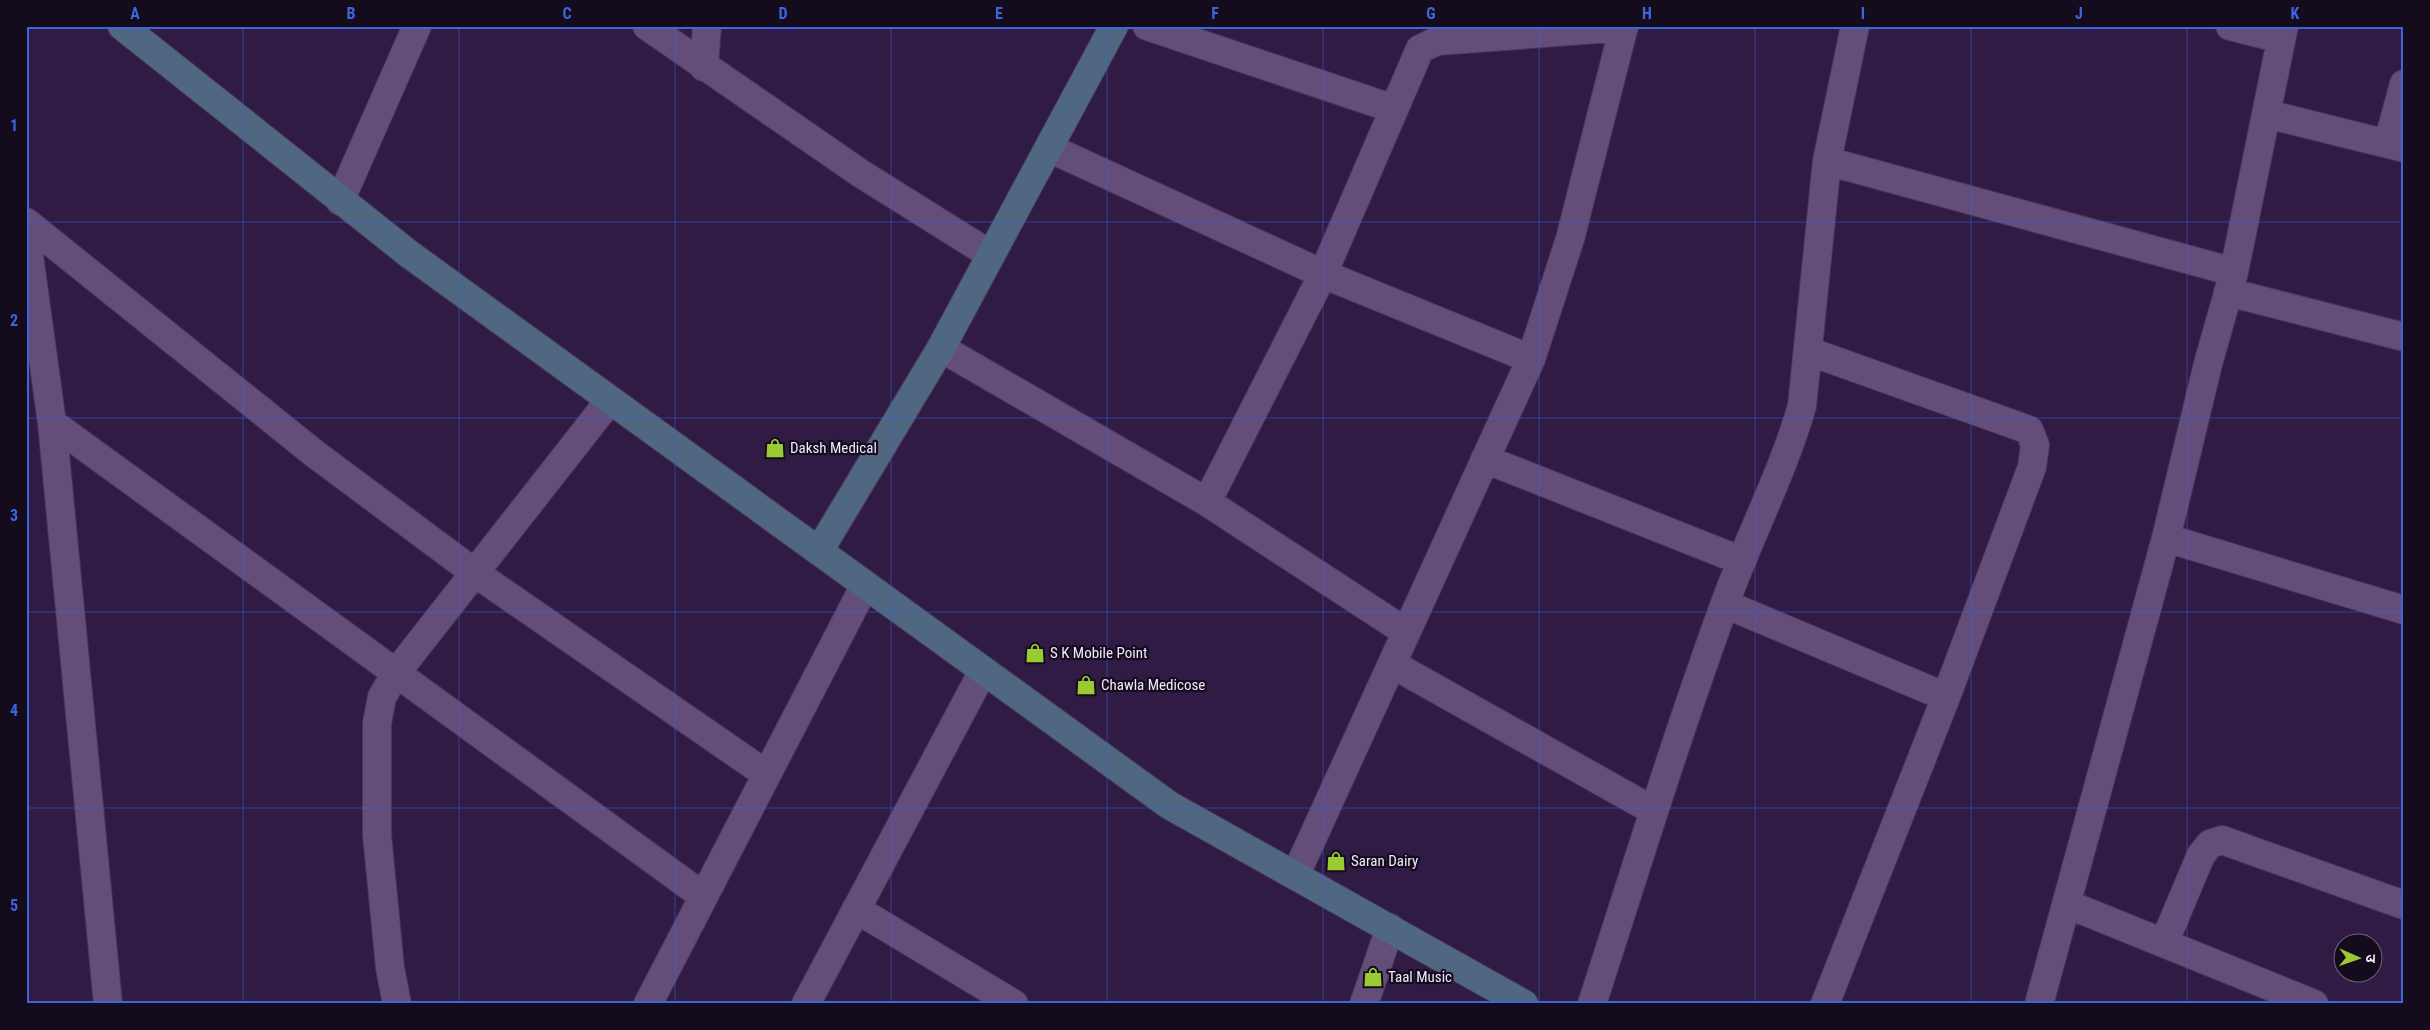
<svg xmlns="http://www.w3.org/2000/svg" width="2430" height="1030" viewBox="0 0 2430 1030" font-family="'Roboto Condensed','Noto Sans Devanagari',sans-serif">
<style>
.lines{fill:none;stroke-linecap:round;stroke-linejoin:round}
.street-casing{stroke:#483658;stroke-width:30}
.secondary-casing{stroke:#483658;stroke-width:30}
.street{stroke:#634e7a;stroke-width:28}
.secondary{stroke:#506782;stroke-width:28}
.grid{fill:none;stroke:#3d65de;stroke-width:1;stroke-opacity:0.55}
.labels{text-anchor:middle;stroke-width:4.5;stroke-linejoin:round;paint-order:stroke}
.poi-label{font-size:15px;fill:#f2e9fe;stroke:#140b1d;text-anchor:start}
.neatline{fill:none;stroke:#3d65de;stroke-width:2}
.grid-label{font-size:16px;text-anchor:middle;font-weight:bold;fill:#3d65de}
</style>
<rect width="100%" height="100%" fill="#301b44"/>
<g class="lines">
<defs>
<path id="street" d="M647 26 860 173 991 255
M1147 26 1394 109
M2230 26 2281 39
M704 67 707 26
M2267 114 2404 148
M2388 143 2404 84
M1049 148 1323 274 1531 359
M1827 161 2234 272
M340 201 417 26
M26 222 315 454 475 573 766 774
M26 234 52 423 108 1004
M2228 292 2404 337
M941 348 1207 502 1323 274 1420 49 1437 41 1624 27
M1808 351 2029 430 2035 445 2032 467 1946 697 1825 1004
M52 423 703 896
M1485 459 1742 561
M1207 502 1406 632
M2166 538 2404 610
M1725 604 1946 697
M1392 664 1654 811
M1296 874 1531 359 1570 239 1624 26
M2067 904 2314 1004
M856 909 1014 1004
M2164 943 2201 855 2210 844 2222 840 2404 905
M397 1004 390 968 377 835V723L382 697 396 673 610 400
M648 1004 865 585
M806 1004 983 671
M1364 1004 1390 928
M1592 1004C1635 871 1676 738 1724 606 1748 539 1782 475 1802 406L1827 161 1855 26
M2039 1004 2166 538 2208 364 2234 272 2284 26"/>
<path id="secondary" d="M122 26 409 254 1169 805 1524 1004
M819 551 941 348 1114 26"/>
</defs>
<!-- street casing -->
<use href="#street" class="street-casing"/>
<!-- secondary casing -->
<use href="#secondary" class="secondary-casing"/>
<!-- street -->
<use href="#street" class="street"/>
<!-- secondary -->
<use href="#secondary" class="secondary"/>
</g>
<!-- grid -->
<path class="grid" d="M243 26V1004M459 26V1004M675 26V1004M891 26V1004M1107 26V1004M1323 26V1004M1539 26V1004M1755 26V1004M1971 26V1004M2187 26V1004M26 222H2404M26 418H2404M26 612H2404M26 808H2404"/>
<!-- icons -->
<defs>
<symbol id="shop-bare" viewBox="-9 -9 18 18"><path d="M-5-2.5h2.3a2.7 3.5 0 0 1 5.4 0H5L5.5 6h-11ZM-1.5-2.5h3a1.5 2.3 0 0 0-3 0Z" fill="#9bcb32" stroke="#140b1d" stroke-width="2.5" paint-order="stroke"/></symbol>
</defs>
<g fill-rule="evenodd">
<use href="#shop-bare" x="761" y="434" width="28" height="28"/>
<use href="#shop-bare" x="1021" y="639" width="28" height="28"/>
<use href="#shop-bare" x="1072" y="671" width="28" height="28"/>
<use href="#shop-bare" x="1322" y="847" width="28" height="28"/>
<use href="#shop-bare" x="1359" y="963" width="28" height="28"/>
</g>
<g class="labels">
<!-- poi labels -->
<g class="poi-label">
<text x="790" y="453">Daksh Medical</text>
<text x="1050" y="658">S K Mobile Point</text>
<text x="1101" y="690">Chawla Medicose</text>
<text x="1351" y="866">Saran Dairy</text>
<text x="1388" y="982">Taal Music</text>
</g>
</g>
<!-- border -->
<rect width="2430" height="1030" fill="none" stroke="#140b1d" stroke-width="55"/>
<!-- north arrow -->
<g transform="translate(2358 958) rotate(92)"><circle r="24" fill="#140b1d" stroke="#6d6477"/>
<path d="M0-4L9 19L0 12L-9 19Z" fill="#9bcb32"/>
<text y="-8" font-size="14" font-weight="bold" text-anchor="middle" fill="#f2e9fe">उ</text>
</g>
<rect x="28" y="28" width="2374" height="974" class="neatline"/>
<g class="grid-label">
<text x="135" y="19">A</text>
<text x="351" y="19">B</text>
<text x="567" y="19">C</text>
<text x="783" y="19">D</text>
<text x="999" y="19">E</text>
<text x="1215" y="19">F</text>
<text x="1431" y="19">G</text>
<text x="1647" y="19">H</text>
<text x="1863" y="19">I</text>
<text x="2079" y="19">J</text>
<text x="2295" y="19">K</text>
<text x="14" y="131">1</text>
<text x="14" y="326">2</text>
<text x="14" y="521">3</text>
<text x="14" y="716">4</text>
<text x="14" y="911">5</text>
</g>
</svg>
